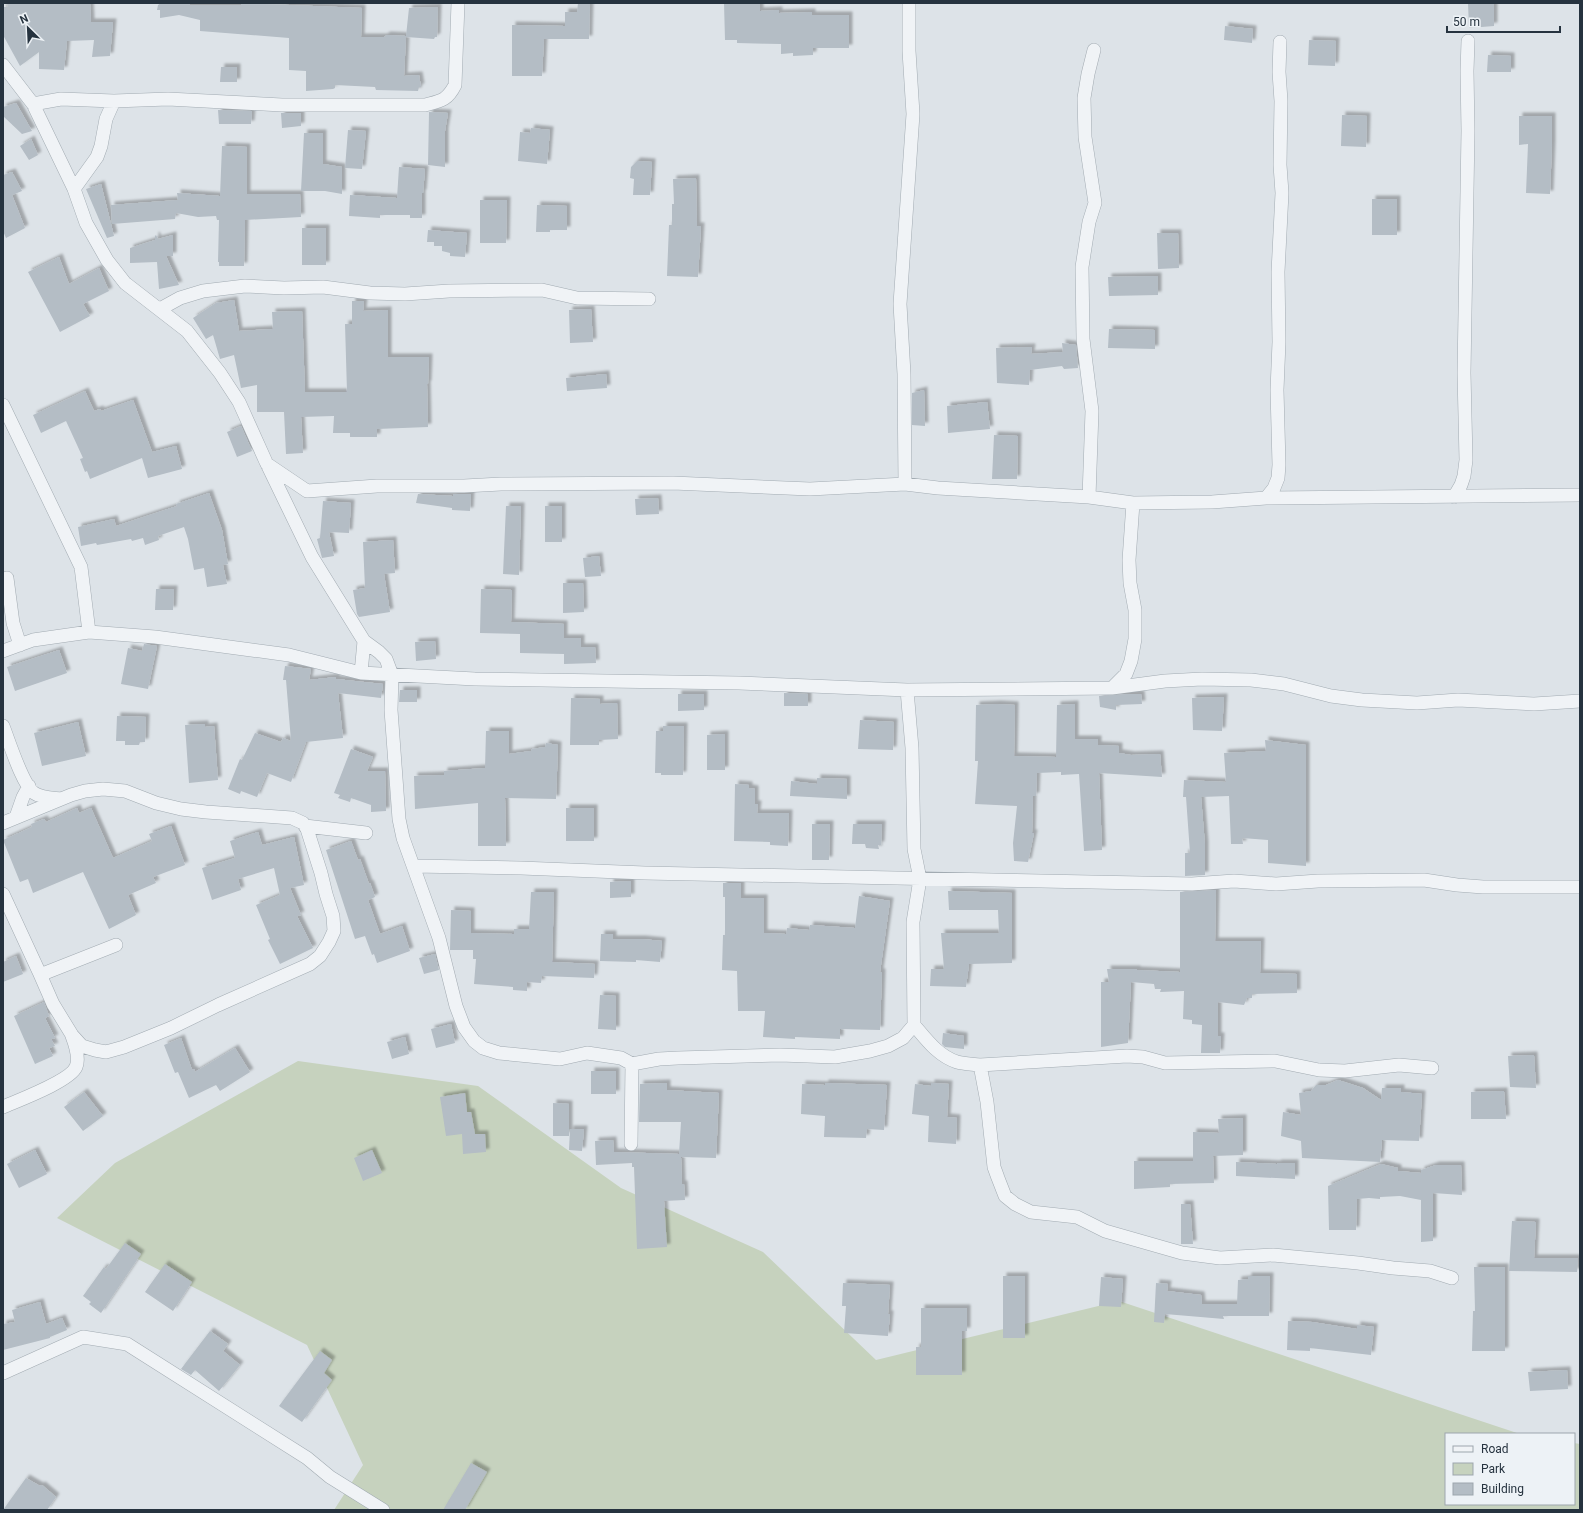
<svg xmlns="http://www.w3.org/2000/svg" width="1583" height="1513" viewBox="0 0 1583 1513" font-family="Roboto,sans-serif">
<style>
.green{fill:#c6d2be}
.building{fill:#b4bdc5;filter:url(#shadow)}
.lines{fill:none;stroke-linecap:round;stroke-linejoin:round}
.minor-casing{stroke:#a2abb2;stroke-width:14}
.minor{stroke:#f0f3f6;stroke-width:13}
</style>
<defs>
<filter id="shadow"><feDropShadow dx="3.5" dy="-3.5" stdDeviation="1" flood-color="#0004"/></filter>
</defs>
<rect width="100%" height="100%" fill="#dde3e8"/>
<!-- green -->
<path class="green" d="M298 1061 478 1086 621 1188 763 1252 876 1360 1119 1301 1520 1434H1446V1504H1574V1443L1580 1444V1510H334L363 1465 307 1345 57 1218 115 1163Z"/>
<!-- building -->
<path class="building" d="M7 3H90L91 22H113L110 56 92 57 94 40 67 41 64 70 39 69V52L20 66 3 35V7H8Z
M161 3H190V5H241V3L362 8 361 37H384L387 35 406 36 409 8 438 7 437 37H435L434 39 406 37 404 76 419 75 421 87H419L418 91 376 90 375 87 335 85V88L333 89 306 91V71L289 70V38L200 31V20L179 15 160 18V10H157L158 5Z
M578 3H590L589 39H544L542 76H512V25L565 26V12H577Z
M724 3H760V11L779 10V13L812 12V15H849V48H813V55L793 56V53L781 54V44L737 43V40H725Z
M1468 3H1494V26L1469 28Z
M1225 26 1253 29 1252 43 1224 40Z
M1309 40 1336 41 1335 66 1308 65Z
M1488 55 1511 56V72H1487Z
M221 67H237V82H220Z
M16 103 32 131 22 134 3 116V107Z
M218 110 252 111 251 124H219Z
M429 112 448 113 445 131V167L428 165Z
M281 113H301V126L282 128Z
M1342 115 1367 116 1366 147 1341 146Z
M1519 116H1552V144L1550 194 1526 193 1528 144 1519 145Z
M531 128 550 130 547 164 518 161 520 132 530 133Z
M348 130 366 131 362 169 345 168Z
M304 133H323V164L342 167V194L325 191H301Z
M31 139 38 155 29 160 20 146Z
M222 146 247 147V194H300L301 217 245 220 244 266H219V262H218L219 220H217L216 216 198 217 176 213 175 219 112 224 111 205 178 200 177 193 220 196Z
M637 161 652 162 650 195H633L634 179 630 178 631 167Z
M399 167 425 169 423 193H422V218H410V215H380V218L349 216 350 195 397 198Z
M12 172 22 191 12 195 25 228 6 238 3 231V175Z
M696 178 697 226H701L698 277 667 276 669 225H672V204H674L673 179Z
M101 184 114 236 107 238 86 189Z
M1372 199H1397V235H1372Z
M480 200H507L506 243H480Z
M537 205 567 206V230H550V232H536Z
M302 228H326V265H302Z
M428 230 467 233 465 257 450 256V253L442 251V246H434V242H427Z
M1157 233H1178L1179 268 1158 269Z
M156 235 158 239 173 235V256H166L179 285 159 289 157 262 130 263V248L155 240V236Z
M59 257 69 284 99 268 109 291 83 304 90 316 60 332 28 272Z
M1158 276V295L1109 296 1108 277Z
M234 300 239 331 273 329 272 312 302 311 305 392H347L345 324H352V301H364L363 311 388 310V357H429L428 384H427L428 427 377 429V437H350V433H333L334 416 301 417 303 453 286 454 284 412H257V385L241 388 234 355 220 359 213 335 206 339 193 318 216 303Z
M591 309 593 342 570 343 569 310Z
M1109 329 1155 330V349L1108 348Z
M1062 343 1076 345 1078 368 1064 369 1062 366 1030 370 1029 385 997 383 996 348 1032 347 1031 354 1063 352Z
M606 374 607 388 567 391 566 378Z
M924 390 925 426 912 425V393Z
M85 391 94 411 100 409 101 411 133 400 152 452 176 446 182 469 148 478 142 458 90 479 87 471 85 472 80 459 83 458 66 421 41 433 33 415Z
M987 402 990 429 948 433 947 406Z
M241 426 252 451 237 457 227 432Z
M994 435 1018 436 1017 479H992Z
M209 493 222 530 228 564 223 565 227 584 207 587 204 568 194 570 188 539 184 527 158 536 159 540 145 545 143 538 132 541 131 539 97 545 96 543 81 546 78 527 114 519 116 526 177 506 176 504Z
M418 494 453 496V494H471L470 511 452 510V508L416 503Z
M658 498 659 514 636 515 635 499Z
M323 501 351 503 349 533 329 532 334 556 322 558 317 539 320 538Z
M506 506H521L519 575 503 574Z
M545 506H562V542H545Z
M393 540 395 573 384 574 390 612 359 617 357 614 353 590 365 588 363 542Z
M599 556 601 576 585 577 583 558Z
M563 583H583L584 612 563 613Z
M156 589H174L173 610H155Z
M481 589 512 590 511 622 564 624V638H581V647H595L596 663 564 664V654L520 653V634L480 633Z
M435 641 436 659 416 661 415 642Z
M144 644 157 646 148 689 121 684 128 648 142 651Z
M59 650 67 673 15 691 7 667Z
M285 666 311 669 309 680 336 677V679L383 684 381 698 338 693 343 738 306 742 291 782 267 773 257 797 241 791 240 794 228 789 240 759 242 760 255 733 281 742 283 738 291 741 286 680H283Z
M400 690H417V702H399Z
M784 693 808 694V706H784Z
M678 694H704V710L678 711Z
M1129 694H1141L1142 704 1116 705V710L1100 707 1099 696Z
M1224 697 1222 731 1193 730 1192 698Z
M571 698 600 699V704L617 703 618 739 599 740V745H570Z
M997 704 1015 705 1014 756 1056 757 1057 705 1075 704V739H1098V745L1119 746V753L1131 755 1160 754 1162 777 1099 773 1102 850 1084 851 1079 774 1061 775V772L1037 773 1036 796H1033L1032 833H1034L1028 862 1014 861 1013 843 1017 806 975 804 978 761H975L976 705Z
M117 716 146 717 145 742H140L139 745H125V741H116Z
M860 720 894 722 893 750 858 749Z
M78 722 86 756 42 766 34 733Z
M205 724V727L214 726 218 780 189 783 185 725Z
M663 726H684L683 775H661V773H655L656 731H663Z
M486 731H509V754L531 751 532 749 545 747 546 743 558 745 556 799 505 798 506 846H478V803L415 809 414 776 444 775V771L485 768Z
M725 734V770H707V735Z
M1265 740 1306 745V866L1268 863V840L1242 838 1243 844H1231L1229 796 1201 797 1205 845V875L1185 876V853H1190L1186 797H1183L1184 780 1226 782 1224 753 1266 751Z
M351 749 373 757 367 771H385L386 811 371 812V805L351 798 350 802 338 798 340 795 334 793Z
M817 778 847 779V799L790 796 791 781 817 784Z
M735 784 749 785V788L755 789V804H758L757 813H789L788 846 770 845V842L734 841Z
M77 808 79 813 91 808 113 858 152 841 149 834 171 826 185 865 153 877 156 883 128 895 136 915 109 929 83 872 33 893 28 879 20 882 3 840 32 827 31 824 44 819 46 822Z
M566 808H594V841H566Z
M812 824H830L829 860H812Z
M853 824H882L881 845H878L879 849 866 848 865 844H852Z
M258 832 262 845 294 837 304 885 290 888 301 915 297 916 313 948 280 964 268 940 270 939 256 905 280 895 274 868 238 879 241 890 212 900 202 868 235 858 230 841Z
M351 841 358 860 360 859 369 884 370 883 375 897 368 900 380 934 402 926 410 951 377 963 374 954 372 955 365 936 355 939 326 850Z
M631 881V897L610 898V882Z
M723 883H741V898H764V933L786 934 787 928 809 930 810 925 855 928 859 896 890 901 880 972H882L880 1030 840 1029V1039L795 1037V1039L763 1037 765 1011H738L737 971 722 970 723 935H725V897H723Z
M1216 890 1215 941H1261L1260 973 1297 974V993L1252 994V998H1247L1244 1005 1218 1002V1036H1221L1220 1053H1201L1202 1025 1192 1024V1020L1183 1019 1184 991 1160 992 1161 989H1155L1154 984 1131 982 1128 1043 1101 1047V982H1109L1107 969H1137V970L1180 972V892Z
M948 891 1012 893V963L969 964 966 987 930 986 931 969H944L941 933H999L998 910H949Z
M531 892H554L552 962 595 964 594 978 542 976 541 983 527 982V991L513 990V987L474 984 476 959H473V950H450L451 910 471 911V933L514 934V929H529Z
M601 934H613V939H642L662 941 660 962 636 960V962L600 961Z
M435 954 439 970 424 974 419 958Z
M16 956 23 974 3 982V962Z
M600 995 616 996V1030L598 1029Z
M44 1002 49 1016 45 1018 55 1038 51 1039 55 1046 49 1048 53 1056 35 1064 14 1016Z
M451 1024 455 1043 436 1048 431 1029Z
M943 1033 964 1036V1049L945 1047 942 1044Z
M405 1037 409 1054 392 1059 387 1042Z
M181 1038 192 1070 194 1069 195 1072 235 1048 250 1072 220 1091 216 1085 189 1098 178 1072 175 1073 164 1045Z
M1534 1055 1536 1088 1510 1087 1508 1056Z
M591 1071H616V1094H591Z
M1338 1080 1363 1088 1381 1100 1382 1088H1401V1092L1422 1094 1419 1141 1382 1140 1380 1162 1302 1158 1301 1141 1281 1136 1283 1112 1301 1115 1299 1093 1311 1091 1316 1085H1326Z
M667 1083V1090L719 1093 716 1158 681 1157 682 1184H684L685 1200 664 1201 667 1247 637 1249 634 1167H632V1163L596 1165 595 1141 613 1140 614 1152 679 1154 681 1122H639L640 1084Z
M825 1083 887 1085 884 1130 867 1129 866 1138 824 1137 825 1116 801 1114 802 1084 825 1085Z
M931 1083 949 1084 947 1117 957 1118 956 1144 928 1142 929 1116 912 1114 915 1084 931 1086Z
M1504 1091 1506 1119H1471V1092Z
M84 1092 103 1116 83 1131 64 1107Z
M465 1093 467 1112H471L475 1134H485L486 1152 463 1154 462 1134 446 1136 440 1097Z
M553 1103 569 1104V1136H553Z
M1243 1118V1155L1213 1156 1214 1183 1170 1184V1187L1134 1189V1161H1193V1132L1219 1133 1218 1119Z
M570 1129H584L582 1151 569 1150Z
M35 1150 47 1174 19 1188 7 1164Z
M372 1150 382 1173 363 1181 354 1158Z
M1236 1162 1277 1164 1278 1163H1295V1179L1236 1176Z
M1381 1164 1398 1168V1171L1421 1173V1170L1436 1165H1461L1462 1195 1433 1193V1241L1421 1242V1200L1400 1196 1380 1197V1199L1369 1198 1357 1199 1356 1230H1329L1328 1186Z
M1181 1204H1190L1193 1244H1181Z
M1512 1221 1536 1222 1534 1258H1578L1577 1272 1509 1271Z
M125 1243 141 1254 101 1313 89 1304 91 1302 83 1296 104 1267 106 1269Z
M165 1264 192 1282 173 1311 145 1292Z
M1474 1267H1505V1351H1472L1473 1311H1475Z
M1003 1276H1025V1338H1003Z
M1248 1276H1270L1269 1316H1223L1224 1319 1165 1314 1164 1323 1154 1322 1156 1283 1168 1284 1167 1291 1201 1295 1202 1304H1237L1238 1280 1248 1279Z
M1101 1277 1123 1279 1121 1307 1099 1306Z
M843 1283 890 1285 888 1314H890L888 1336 844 1333 846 1306H842Z
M40 1302 46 1324 62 1318 67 1330 50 1337V1338L3 1350V1324L15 1322 12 1310Z
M921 1308H967V1331H962V1375H916V1347H921Z
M1288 1321 1312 1322 1357 1329V1325L1374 1327 1371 1355 1310 1348V1351L1287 1350Z
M210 1331 228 1344 223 1351 240 1365 219 1391 195 1370 191 1375 181 1369Z
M320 1351 332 1360 324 1373 332 1380 302 1422 279 1406Z
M1567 1370 1568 1389 1530 1391 1528 1372Z
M471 1463 487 1472 465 1510H443Z
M26 1478 40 1486 42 1485 56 1497 47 1510H3Z"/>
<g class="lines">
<defs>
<path id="minor" d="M3 65 33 104 74 189 86 223 107 260 125 283 187 331 220 373 239 402 266 462 312 557 364 641 379 652 386 659 392 675 391 710 399 819 403 838 439 938 456 1006 464 1027 474 1041 483 1048 499 1053 560 1059 587 1053 621 1058 632 1064 659 1059 678 1058 780 1055 835 1057 870 1051 888 1046 903 1038 914 1025 913 922 920 879 914 849 912 748 907 690
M33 104 61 99 114 101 168 99 282 105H425C440 101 447 101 455 85L458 3
M74 189 97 157 101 146 106 119 114 101
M160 309 180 298 203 291 245 286 284 288 323 287 370 293 405 294 449 291 542 290 577 298 649 299
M3 405 81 567 89 632
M267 464 307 491 377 486H464L501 484 673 483 810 489 905 484 938 488 1089 497 1133 503 1212 502 1266 498 1580 495
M905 484 904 374 900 304 913 114 909 51V3
M1089 497 1092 411 1083 339 1082 267 1089 222 1095 203 1085 137 1084 98 1088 74 1094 50
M1454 497 1461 485 1464 476 1466 460 1464 373 1468 131 1467 71 1468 41
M1266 498 1274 488 1278 478 1279 465 1277 390 1279 342 1278 272 1282 193 1280 165 1281 101 1279 72 1280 42
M7 578 13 623 20 645
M3 651 33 640 89 632 155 637 289 655 361 673 475 679 739 683 907 690 1112 688 1165 681 1202 679 1251 680 1284 684 1331 696 1362 700 1417 703 1458 700 1534 704 1580 701
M361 673 364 641
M1112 688 1126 674 1131 661 1135 639V610L1130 583 1129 560 1133 503
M3 726C9 741 22 784 34 793 41 798 54 798 61 799
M16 817 23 797 29 786
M3 823 71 795 85 791 103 789 125 791 156 803 181 809 206 812 292 818 303 823 307 829 321 873 326 894 333 916 334 931 329 942 320 956 310 964 218 1005 171 1028 124 1047 106 1052 95 1050 82 1046 72 1035 53 1004 39 972
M305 826 366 833
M414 866 521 868 645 873 1192 884 1234 881 1276 884 1318 881 1424 880 1457 885 1483 887H1580
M3 894 39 972 45 973 116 945
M914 1025C926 1039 938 1056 957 1062 964 1064 973 1064 980 1065L1127 1056 1143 1057 1165 1063 1275 1061 1319 1070 1345 1071 1399 1065 1432 1068
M980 1065 987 1102 994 1167 998 1178 1005 1196 1015 1204 1031 1212 1077 1217 1105 1231 1182 1253 1220 1258 1273 1255 1358 1263 1393 1268 1430 1271 1452 1278
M3 1107C19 1100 70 1081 76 1067 80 1058 75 1044 72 1036
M631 1144 632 1064
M3 1373 83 1337 127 1344 307 1458 330 1477 383 1510"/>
</defs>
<!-- minor casing -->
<use href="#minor" class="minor-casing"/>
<!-- minor -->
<use href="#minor" class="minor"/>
</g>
<!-- border -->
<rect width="1583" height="1513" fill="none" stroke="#26333f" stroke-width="8"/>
<!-- legend -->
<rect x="1445" y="1433" width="130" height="72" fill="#edf2f6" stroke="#9da6ad"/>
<rect x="1453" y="1446" width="20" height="6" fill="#f0f3f6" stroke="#9da6ad"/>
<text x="1481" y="1453" font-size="12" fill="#26333f">Road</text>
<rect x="1453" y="1463" width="20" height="12" fill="#c6d2be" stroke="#9da6ad"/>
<text x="1481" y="1473" font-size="12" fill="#26333f">Park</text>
<rect x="1453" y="1483" width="20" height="12" fill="#b4bdc5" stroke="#9da6ad"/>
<text x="1481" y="1493" font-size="12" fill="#26333f">Building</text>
<!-- north arrow -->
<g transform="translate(28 28) rotate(336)" stroke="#edf2f6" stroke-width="3" paint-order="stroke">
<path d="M0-3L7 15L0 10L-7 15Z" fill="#26333f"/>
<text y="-6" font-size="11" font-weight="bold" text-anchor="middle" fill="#26333f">N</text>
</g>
<!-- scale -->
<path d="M1447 26v6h113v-6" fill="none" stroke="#26333f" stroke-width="2"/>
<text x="1453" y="26" font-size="12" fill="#26333f" stroke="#edf2f6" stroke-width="3" paint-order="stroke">50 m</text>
</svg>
